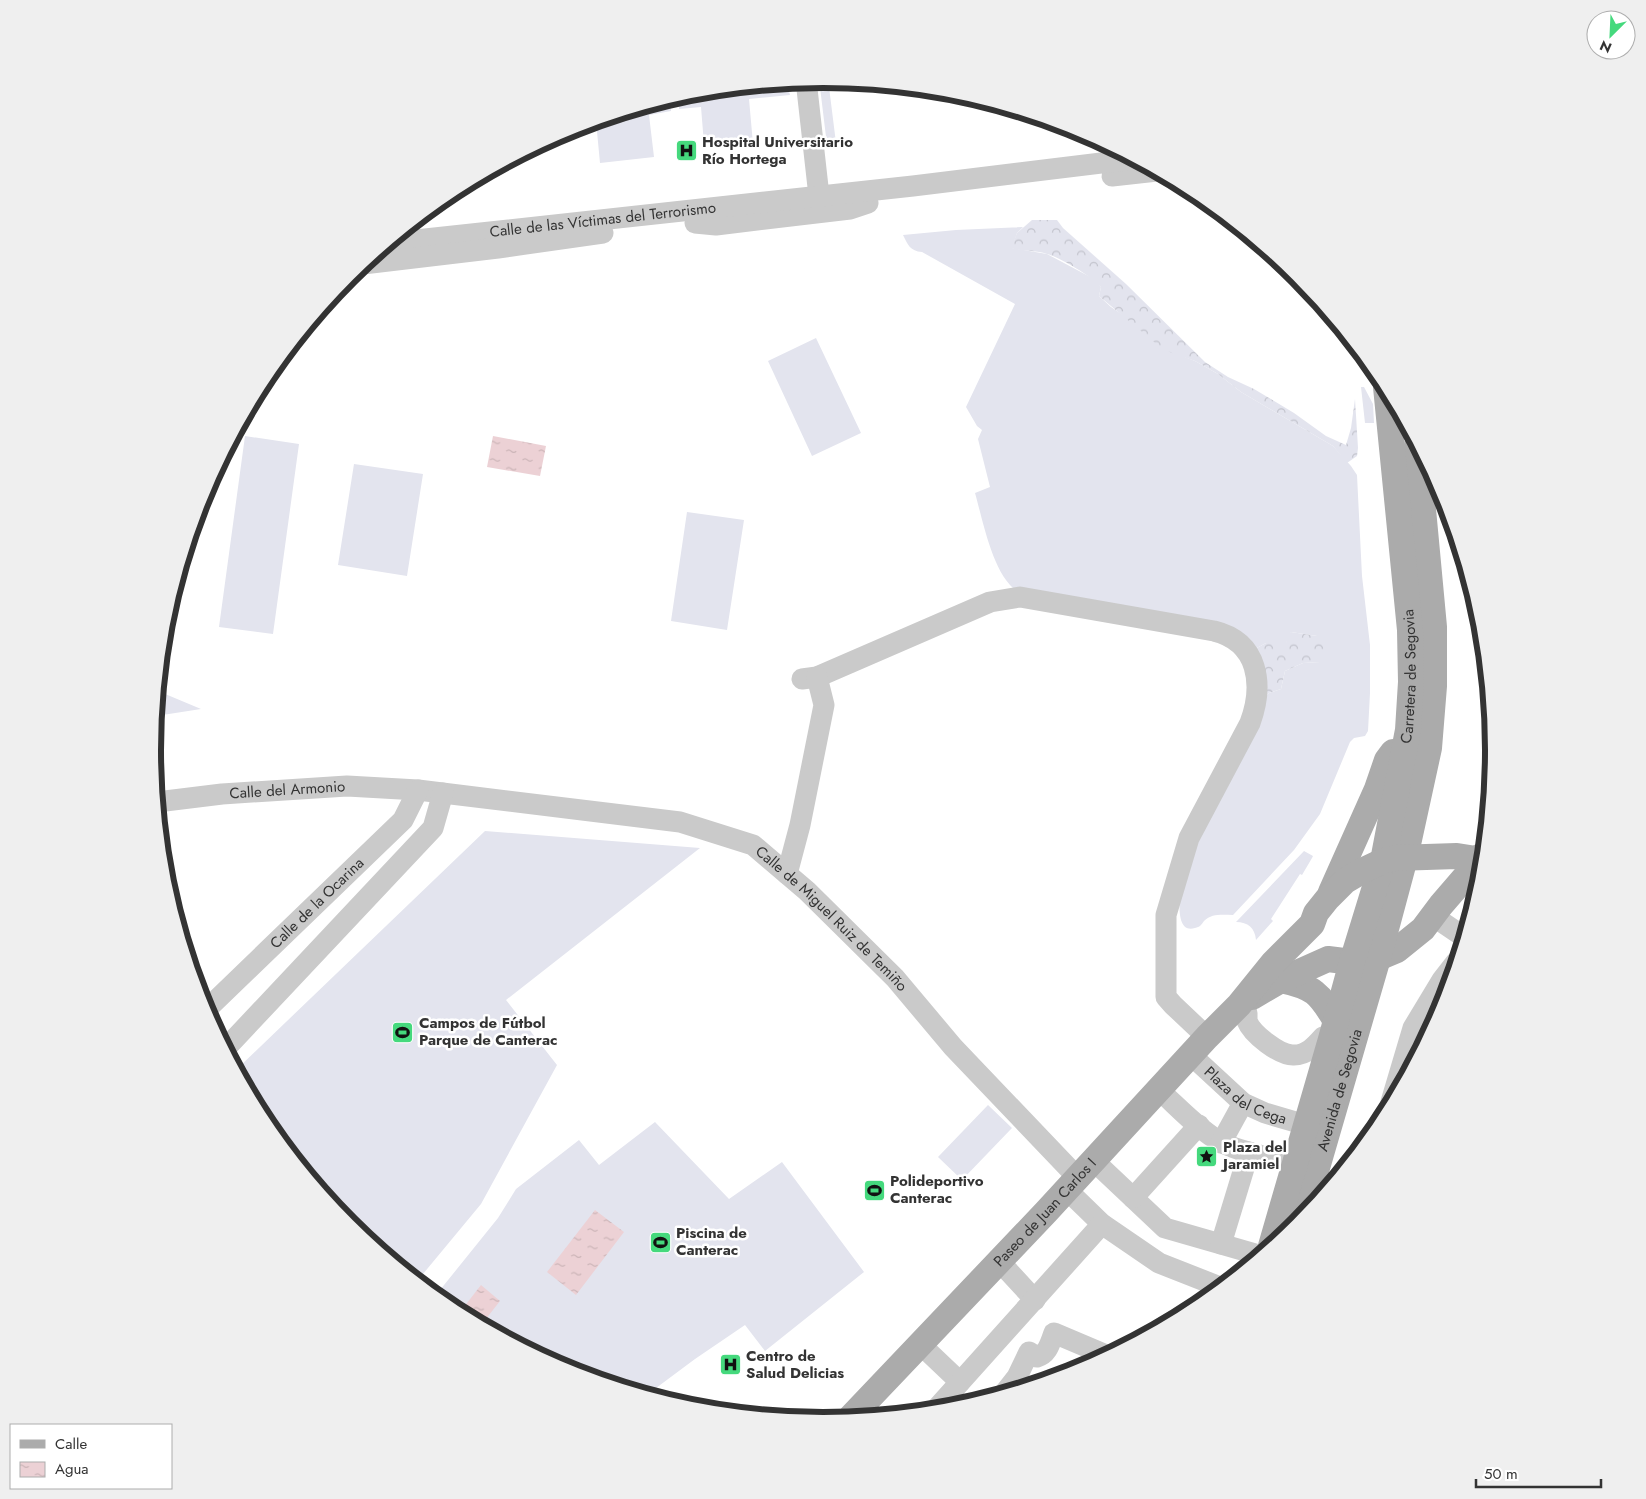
<svg xmlns="http://www.w3.org/2000/svg" width="1646" height="1499" viewBox="0 0 1646 1499" font-family="Jost,sans-serif">
<style>
.grass{fill:#e3e4ee}
.forest{fill:url(#forest-crowns)}
.water{fill:url(#water-ripples)}
.lines{fill:none;stroke-linecap:round;stroke-linejoin:round}
.minor{stroke:#cacaca;stroke-width:21}
.major{stroke:#ababab;stroke-width:26}
.labels{text-anchor:middle;stroke-width:5;stroke-linejoin:round;paint-order:stroke}
.poi-label{font-size:15px;font-weight:bold;fill:#333;stroke:#fff;text-anchor:start}
.street-label{font-size:15px;fill:#333;stroke:#fff}
.rim{fill:none;stroke:#333;stroke-width:6}
</style>
<defs>
<pattern id="forest-crowns" width="20" height="18" patternUnits="userSpaceOnUse" patternTransform="scale(1.25)"><rect width="20" height="18" fill="#e3e4ee"/><path d="M2 6a3 3 0 1 1 6 0M12 15a3 3 0 1 1 6 0" fill="none" stroke="#c3c4cd"/></pattern>
<pattern id="water-ripples" width="26" height="14" patternUnits="userSpaceOnUse" patternTransform="scale(1.25)"><rect width="26" height="14" fill="#ecd1d5"/><path d="M2 4q2-2 4 0t4 0M15 11q2-2 4 0t4 0" fill="none" stroke="#cbb4b7"/></pattern>
</defs>
<rect width="100%" height="100%" fill="#fff"/>
<!-- grass -->
<path class="grass" d="M819 79H828L836 143 831 146 827 145Z
M780 83 788 88 790 95 749 99 753 144 708 148 705 147 704 144 701 107 679 109V96Z
M670 99 671 111 649 115 654 157 600 163 596 121Z
M1023 227 1017 233 1012 248 1047 254 1096 280 1101 287 1099 296 1111 307 1185 357 1195 361 1218 374 1241 392 1333 446 1351 466 1357 475 1362 576 1370 645V693L1368 731 1365 736 1354 738 1350 742 1320 814 1294 850 1233 915C1223 915 1212 913 1204 921 1201 925 1200 927 1195 928 1170 936 1182 878 1185 866L1264 697 1269 693 1281 689 1285 671 1303 663 1320 662 1317 636 1291 632 1286 643H1266L1251 651 1017 591C993 575 983 521 975 493L990 487 978 439 982 430 977 426 966 407 1015 304 922 252C910 251 908 245 903 235L956 230Z
M816 338 861 433 812 456 768 361Z
M1361 387H1364L1373 404 1374 423H1365Z
M245 436 299 444 273 634 219 627Z
M354 464 423 474 407 576 338 565Z
M687 512 744 520 727 630 671 621Z
M158 691 201 709 156 716Z
M485 831 700 848 506 1000 557 1065 481 1204 418 1280 349 1224 265 1122 237 1069Z
M1304 851 1313 856 1312 858 1302 875 1300 874 1271 919 1273 921 1256 940C1255 928 1248 922 1236 922Z
M988 1105 1012 1128 962 1180 938 1157Z
M655 1122 729 1199 782 1162 864 1272 765 1351 745 1325 695 1359 648 1394 566 1369 450 1307 436 1295 498 1218 516 1189 579 1140 599 1165Z"/>
<!-- forest -->
<path class="forest" d="M1032 220H1057L1063 228 1126 284 1205 362 1228 377 1254 389 1294 413 1326 436 1346 445 1351 428 1355 399 1358 448 1357 456 1347 463 1333 446 1241 392 1218 374 1195 361 1172 353 1160 347 1099 296 1101 287C1091 276 1061 258 1047 254 1035 250 1023 252 1011 248L1017 233Z
M1291 632 1317 636 1325 639C1326 646 1325 656 1320 662L1303 663 1285 671 1281 689 1269 693 1264 697 1251 651 1266 643H1286L1287 635Z"/>
<!-- water -->
<path class="water" d="M493 436 546 446 540 476 487 467Z
M595 1210 624 1232 576 1295 547 1272Z
M481 1285 500 1301 482 1324 460 1312Z"/>
<g class="lines">
<!-- minor -->
<g class="minor">
<path d="M806 80 819 196"/>
<path d="M1112 176 1157 171"/>
<path d="M695 223 716 225 850 209 868 203"/>
<path id="s1" d="M388 243 913 186 1134 159"/>
<path d="M363 264 498 248 603 233"/>
<path d="M802 679 817 677 990 602 1020 597 1214 631C1259 642 1264 685 1250 723L1189 838 1166 915V997L1173 1005 1207 1037"/>
<path id="s2" d="M157 802 222 794 347 786 418 790 680 822 753 845 807 891 895 978 953 1047 1078 1178"/>
<path d="M787 874 800 825 824 705 817 677"/>
<path d="M1433 916 1464 937"/>
<path id="s3" d="M206 1010 403 820 418 790"/>
<path d="M1247 1013C1247 1015 1247 1019 1247 1021 1252 1034 1280 1056 1294 1055 1307 1055 1315 1046 1323 1037L1331 1039"/>
<path d="M226 1048 433 828 443 793"/>
<path id="s4" d="M1191 1055 1243 1103 1265 1113 1306 1125"/>
<path d="M1159 1090C1176 1105 1201 1132 1221 1142 1239 1152 1273 1158 1295 1164"/>
<path d="M1391 1102 1413 1028 1442 980 1456 962"/>
<path d="M1221 1143 1243 1103"/>
<path d="M1094 1161 1165 1228 1259 1255"/>
<path d="M1067 1190 1102 1224 1159 1263 1220 1287"/>
<path d="M1133 1198 1199 1125"/>
<path d="M1221 1244 1249 1152"/>
<path d="M999 1261 1035 1300"/>
<path d="M920 1344 960 1382"/>
<path d="M1006 1391 1017 1377 1029 1352 1037 1357C1048 1354 1050 1343 1054 1333L1106 1355"/>
<path d="M936 1409 1102 1224"/>
</g>
<!-- major -->
<g class="major">
<path d="M1331 892 1377 789 1387 760 1393 752"/>
<path d="M1281 980C1314 987 1319 993 1336 1021"/>
<path d="M1252 997 1281 980 1328 959 1352 962 1378 958 1397 950 1423 929 1441 905 1466 876 1476 859 1483 855"/>
<path id="s5" d="M1299 1222 1314 1178 1380 951 1405 858 1429 748 1434 686V627L1417 445"/>
<path id="s6" d="M1271 1246 1331 1039 1352 962 1383 861 1408 730 1411 682 1410 630 1386 387"/>
<path id="s7" d="M851 1417 1046 1212 1207 1037 1239 1005 1273 963 1312 924 1316 913 1328 898 1345 881 1362 871 1383 861 1395 858 1457 856 1476 859"/>
</g>
</g>
<!-- icons -->
<defs>
<symbol id="hospital-square" viewBox="-11 -11 22 22"><rect x="-9" y="-9" width="18" height="18" rx="4" fill="#45d97d" stroke="#fff"/><path d="M-5-5h3v3.5h4V-5h3V5h-3V1.5h-4V5h-3Z" fill="#111"/></symbol>
<symbol id="stadium-square" viewBox="-11 -11 22 22"><rect x="-9" y="-9" width="18" height="18" rx="4" fill="#45d97d" stroke="#fff"/><path d="M0-5a6.5 5 0 1 0 0 10a6.5 5 0 1 0 0-10ZM-3.5-1.8h7v3.6h-7Z" fill="#111"/></symbol>
<symbol id="sight-square" viewBox="-11 -11 22 22"><rect x="-9" y="-9" width="18" height="18" rx="4" fill="#45d97d" stroke="#fff"/><path d="M0-6L1.8-2.2L6-1.7L2.9 1.2L3.7 5.4L0 3.3L-3.7 5.4L-2.9 1.2L-6-1.7L-1.8-2.2Z" fill="#111"/></symbol>
</defs>
<g fill-rule="evenodd">
<use href="#hospital-square" x="674" y="138" width="25" height="25"/>
<use href="#stadium-square" x="390" y="1020" width="25" height="25"/>
<use href="#sight-square" x="1194" y="1144" width="25" height="25"/>
<use href="#stadium-square" x="862" y="1178" width="25" height="25"/>
<use href="#stadium-square" x="648" y="1230" width="25" height="25"/>
<use href="#hospital-square" x="718" y="1352" width="25" height="25"/>
</g>
<g class="labels">
<!-- poi labels -->
<g class="poi-label">
<text x="702" y="147">Hospital Universitario<tspan x="702" dy="17">Río Hortega</tspan></text>
<text x="419" y="1028">Campos de Fútbol<tspan x="419" dy="17">Parque de Canterac</tspan></text>
<text x="1223" y="1152">Plaza del<tspan x="1223" dy="17">Jaramiel</tspan></text>
<text x="890" y="1186">Polideportivo<tspan x="890" dy="17">Canterac</tspan></text>
<text x="676" y="1238">Piscina de<tspan x="676" dy="17">Canterac</tspan></text>
<text x="746" y="1361">Centro de<tspan x="746" dy="17">Salud Delicias</tspan></text>
</g>
<!-- street labels -->
<g class="street-label">
<text dy="5" stroke="none"><textPath href="#s1" startOffset="216">Calle de las Víctimas del Terrorismo</textPath></text>
<text dy="5" stroke="none"><textPath href="#s6" startOffset="588">Carretera de Segovia</textPath></text>
<text dy="5" stroke="none"><textPath href="#s2" startOffset="131">Calle del Armonio</textPath></text>
<text dy="5" stroke="none"><textPath href="#s3" startOffset="154">Calle de la Ocarina</textPath></text>
<text dy="5" stroke="none"><textPath href="#s2" startOffset="710">Calle de Miguel Ruiz de Temiño</textPath></text>
<text dy="5" stroke="none"><textPath href="#s5" startOffset="138">Avenida de Segovia</textPath></text>
<text dy="5" stroke="none"><textPath href="#s4" startOffset="69">Plaza del Cega</textPath></text>
<text dy="5" stroke="none"><textPath href="#s7" startOffset="282">Paseo de Juan Carlos I</textPath></text>
</g>
</g>
<!-- crop -->
<path d="M0 0H1646V1499H0ZM161 750a662 662 0 1 1 1324 0a662 662 0 1 1-1324 0Z" fill="#efefef" fill-rule="evenodd"/>
<path class="rim" d="M161 750a662 662 0 1 1 1324 0a662 662 0 1 1-1324 0Z"/>
<!-- legend -->
<rect x="10" y="1424" width="162" height="65" fill="#ffffff" stroke="#adadad"/>
<rect x="20" y="1440" width="25" height="8" fill="#ababab" stroke="#adadad"/>
<text x="55" y="1449" font-size="15" fill="#333333">Calle</text>
<rect x="20" y="1462" width="25" height="15" fill="url(#water-ripples)" stroke="#adadad"/>
<text x="55" y="1474" font-size="15" fill="#333333">Agua</text>
<!-- north arrow -->
<g transform="translate(1611 35) rotate(204)"><circle r="24" fill="#ffffff" stroke="#adadad"/>
<path d="M0-4L9 19L0 12L-9 19Z" fill="#45d97d"/>
<text y="-8" font-size="14" font-weight="bold" text-anchor="middle" fill="#333333">N</text>
</g>
<!-- scale -->
<path d="M1476 1479v8h125v-8" fill="none" stroke="#333333" stroke-width="2.5"/>
<text x="1484" y="1479" font-size="15" fill="#333333" stroke="#ffffff" stroke-width="4" paint-order="stroke">50 m</text>
</svg>
